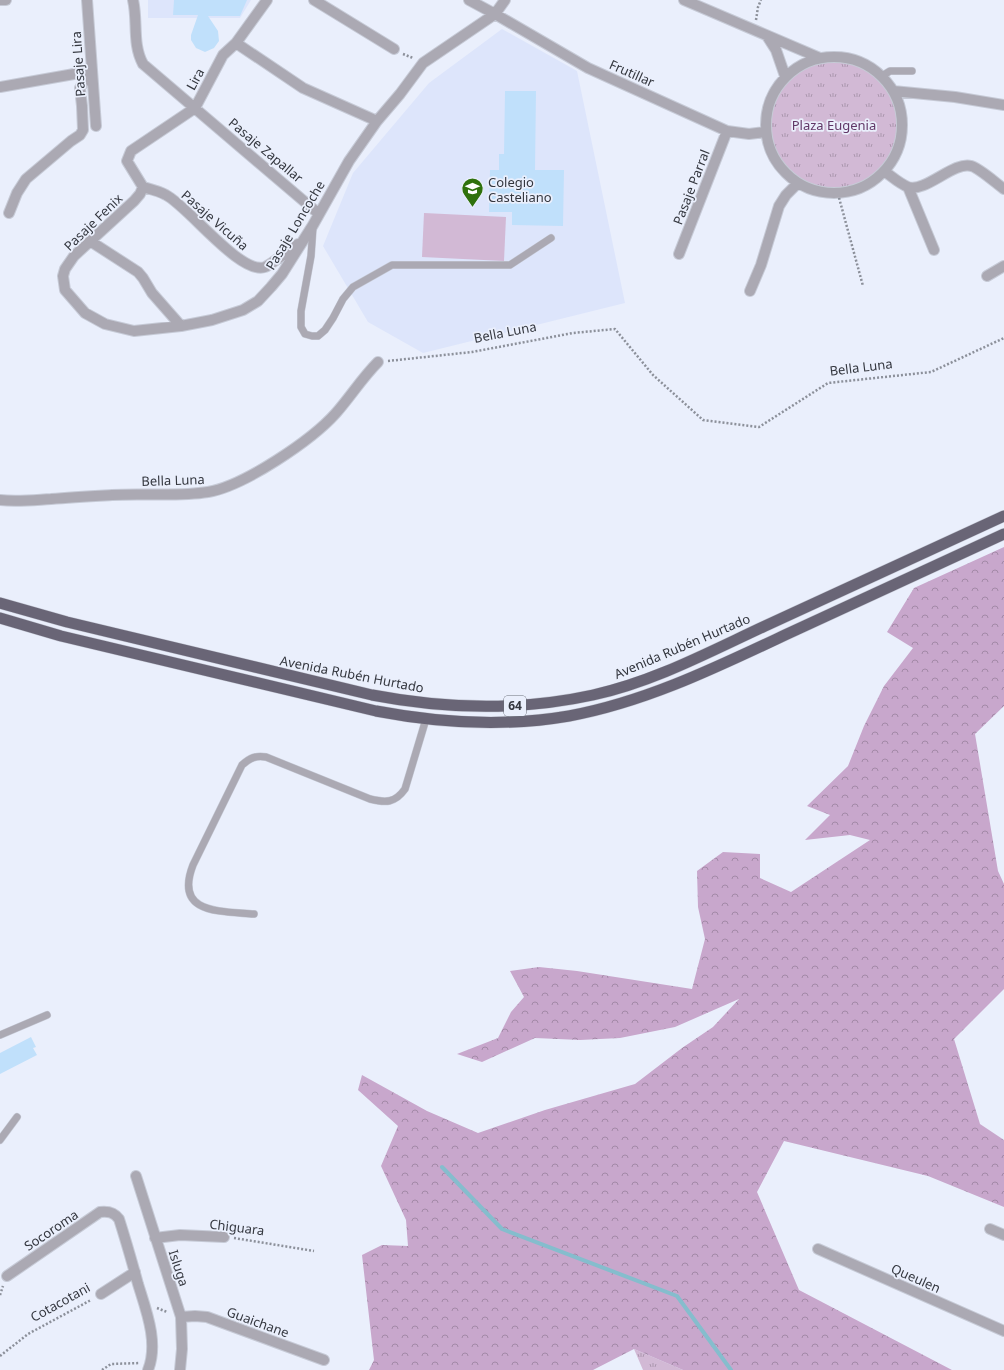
<svg xmlns="http://www.w3.org/2000/svg" width="1004" height="1370" viewBox="0 0 1004 1370" font-family="'Noto Sans',sans-serif">
<style>
.built{fill:#dde5fb}
.grass{fill:url(#grass-tufts)}
.forest{fill:url(#forest-crowns)}
.pitch{fill:#d2b9d5}
.lines{fill:none;stroke-linecap:round;stroke-linejoin:round}
.stream{stroke:#85bdcd;stroke-width:4}
.building{fill:#c0e0fb}
.service-casing{stroke:#c6cad6;stroke-width:8}
.minor-casing{stroke:#c6cad6;stroke-width:12}
.tertiary-casing{stroke:#c6cad6;stroke-width:12}
.trunk-casing{stroke:#c6cad6;stroke-width:12}
.path{stroke:#8c909a;stroke-width:2.5;stroke-dasharray:2 2;stroke-linecap:butt}
.service{stroke:#aba9b3;stroke-width:7}
.minor{stroke:#aba9b3;stroke-width:10}
.tertiary{stroke:#aba9b3;stroke-width:10}
.trunk{stroke:#696576;stroke-width:11}
.labels{text-anchor:middle;stroke-width:3.5;stroke-linejoin:round;paint-order:stroke}
.shield{fill:#eaeffc;stroke:#6b6e78;stroke-width:1}
.shield-label{font-size:12px;font-weight:bold;fill:#34373f}
.street-label{font-size:13px;fill:#34373f;stroke:#eaeffc}
.park-label{font-size:13px;fill:#613767;stroke:#eaeffc}
.poi-label{font-size:13px;fill:#34373f;stroke:#eaeffc;text-anchor:start}
</style>
<defs>
<pattern id="grass-tufts" width="24" height="20" patternUnits="userSpaceOnUse"><rect width="24" height="20" fill="#d2b9d5"/><path d="M3 7l-1-3M5 7V3M7 7l1-3M15 17l-1-3M17 17v-4M19 17l1-3" fill="none" stroke="#ab97ae"/></pattern>
<pattern id="forest-crowns" width="20" height="18" patternUnits="userSpaceOnUse"><rect width="20" height="18" fill="#c8a7cc"/><path d="M2 6a3 3 0 1 1 6 0M12 15a3 3 0 1 1 6 0" fill="none" stroke="#a389a7"/></pattern>
</defs>
<rect width="100%" height="100%" fill="#eaeffc"/>
<!-- built -->
<path class="built" d="M148 0H251L240 18H148Z
M502 29 577 71 625 303 423 353 368 322 323 246 353 173 429 83Z"/>
<!-- grass -->
<path class="grass" d="M771 125a63 63 0 1 1 126 0a63 63 0 1 1-126 0Z
M634 1349 683 1370H643Z"/>
<!-- forest -->
<path class="forest" d="M1004 547V706L975 734 998 871 1004 884V989L954 1039 980 1124 1004 1140V1207L928 1176 784 1141 757 1192 799 1290 952 1370H683L634 1349 593 1370H369L374 1360 362 1255 382 1245 408 1246 406 1220 381 1166 398 1126 358 1090 362 1075 427 1111 478 1133 545 1110 635 1084 682 1048 713 1027 739 999 675 1027 620 1038 580 1040 535 1038 482 1062 457 1054 498 1038 511 1012 524 997 510 971 539 967 577 971 692 989 705 939 698 907 697 871 723 852 760 854V878L791 892 870 840 850 835 805 840 830 815 807 806 848 766 864 726 884 686 913 648 887 632 914 588Z"/>
<!-- pitch -->
<path class="pitch" d="M424 213 506 217 504 261 422 257Z"/>
<g class="lines">
<!-- stream -->
<path class="stream" d="M442 1167 502 1229 677 1296 731 1370"/>
</g>
<!-- building -->
<path class="building" d="M174 0H247L240 16H208L218 31 219 41 214 48 205 52 196 48 191 40V35L198 15H173Z
M505 91H536L535 170H564L563 226 512 225V212H489L490 170H499V154H504Z
M31 1037 36 1047 33 1048 37 1055 0 1074V1053Z"/>
<g class="lines">
<defs>
<path id="service" d="M882 76 890 71H912
M313 227 311 256 301 311V327L305 334 312 336H318L325 330 333 318 343 299 353 287 392 265H510L551 238
M254 914C219 911 174 914 193 865L242 765C250 758 256 755 266 757L370 799C386 803 395 803 405 789L426 719
M0 1035 47 1015
M0 1140 17 1117"/>
<path id="minor" d="M87 0 96 126
M133 0C138 21 132 44 143 64L319 214
M267 0 236 43 223 55 195 108 131 151 127 161 143 187C150 189 159 191 166 195 188 206 241 276 265 267 272 264 290 249 298 244
M314 0 394 49
M469 0 495 14 588 68 727 131 749 134 765 132
M684 0 820 58
M767 36 776 50 785 76
M236 43 303 88 377 121
M766 125a68 68 0 1 1 136 0a68 68 0 1 1-136 0Z
M0 87 91 71
M893 91 955 97 1004 105
M884 171C891 176 900 184 908 187 925 193 954 161 971 166 978 167 997 184 1004 189
M143 187 140 194 134 201 74 256 65 269 63 276 65 290 85 313 105 324 134 331 181 326 212 320 243 310 258 301 271 287 282 274 313 225 349 161 377 121 400 94 423 63 495 14 505 0
M908 187 934 250
M9 213 17 193 26 179 71 141 80 135 83 130 82 106 80 88 91 71
M90 241 138 272 143 278 152 293 181 326
M679 254 727 131
M987 276 1004 266
M750 291 761 265 779 206 786 195 797 184
M0 500C17 502 34 500 51 499 71 497 92 496 112 495 144 493 177 497 208 492 244 486 312 440 336 413 351 396 362 378 378 362
M136 1176 181 1317 182 1349 180 1370
M990 1229 1004 1235
M155 1238 180 1235 224 1237
M818 1249 1004 1331
M7 1276 100 1212C108 1211 114 1212 119 1219 126 1241 132 1262 138 1284 146 1310 159 1343 148 1370
M101 1294 135 1272
M181 1317 195 1316 207 1317 324 1360"/>
<path id="tertiary" d="M0 0H6"/>
<path id="trunk" d="M0 603 67 622 372 695C445 709 520 711 593 695 653 682 709 652 765 626 845 589 924 553 1004 516
M0 618 61 636 376 711C439 723 505 727 569 716 645 702 715 668 785 635 858 601 931 568 1004 534"/>
</defs>
<!-- service casing -->
<use href="#service" class="service-casing"/>
<!-- minor casing -->
<use href="#minor" class="minor-casing"/>
<!-- tertiary casing -->
<use href="#tertiary" class="tertiary-casing"/>
<!-- trunk casing -->
<use href="#trunk" class="trunk-casing"/>
<!-- path -->
<path class="path" d="M756 20 758 7 761 0
M403 54 413 58
M838 194 863 286
M388 361 472 352 573 333 615 329 653 375 703 420 759 427 828 383 931 372 1004 338
M234 1238 314 1251
M0 1295 3 1286
M157 1308 167 1312
M0 1356 28 1334 91 1300
M102 1370 111 1364 140 1363"/>
<!-- service -->
<use href="#service" class="service"/>
<!-- minor -->
<use href="#minor" class="minor"/>
<!-- tertiary -->
<use href="#tertiary" class="tertiary"/>
<!-- trunk -->
<use href="#trunk" class="trunk"/>
</g>
<!-- icons -->
<defs>
<symbol id="school-pin" viewBox="-11 -11 22 30"><path d="M0 17L-7.5 6A9.5 9.5 0 1 1 7.5 6Z" fill="#2f710c" stroke="#eaeffc"/><path d="M0-5L7-2L0 1L-7-2ZM-4 1L0 2.5L4 1V4Q0 6-4 4Z" fill="#fff"/></symbol>
</defs>
<g fill-rule="evenodd">
<use href="#school-pin" x="460" y="176" width="25" height="34"/>
</g>
<g class="labels">
<!-- shield labels -->
<rect class="shield" x="504" y="696" width="22" height="20" rx="3"/>
<g class="shield-label">
<text x="515" y="710">64</text>
</g>
<!-- street labels -->
<g class="street-label">
<text transform="translate(78 64) rotate(-94)" y="5">Pasaje Lira</text>
<text transform="translate(632 73) rotate(24)" y="5">Frutillar</text>
<text transform="translate(195 79) rotate(-61)" y="5">Lira</text>
<text transform="translate(266 150) rotate(40)" y="5">Pasaje Zapallar</text>
<text transform="translate(691 187) rotate(-69)" y="5">Pasaje Parral</text>
<text transform="translate(215 220) rotate(41)" y="5">Pasaje Vicuña</text>
<text transform="translate(93 222) rotate(-44)" y="5">Pasaje Fenix</text>
<text transform="translate(295 225) rotate(-59)" y="5">Pasaje Loncoche</text>
<text transform="translate(505 332) rotate(-11)" y="5">Bella Luna</text>
<text transform="translate(861 367) rotate(-7)" y="5">Bella Luna</text>
<text transform="translate(173 480) rotate(-2)" y="5">Bella Luna</text>
<text transform="translate(682 646) rotate(-23)" y="5">Avenida Rubén Hurtado</text>
<text transform="translate(352 674) rotate(11)" y="5">Avenida Rubén Hurtado</text>
<text transform="translate(237 1227) rotate(7)" y="5">Chiguara</text>
<text transform="translate(51 1230) rotate(-34)" y="5">Socoroma</text>
<text transform="translate(179 1268) rotate(72)" y="5">Isluga</text>
<text transform="translate(916 1278) rotate(24)" y="5">Queulen</text>
<text transform="translate(60 1302) rotate(-29)" y="5">Cotacotani</text>
<text transform="translate(258 1322) rotate(20)" y="5">Guaichane</text>
</g>
<!-- park labels -->
<g class="park-label">
<text x="834" y="130">Plaza Eugenia</text>
</g>
<!-- poi labels -->
<g class="poi-label">
<text x="488" y="187">Colegio<tspan x="488" dy="15">Casteliano</tspan></text>
</g>
</g>
</svg>
